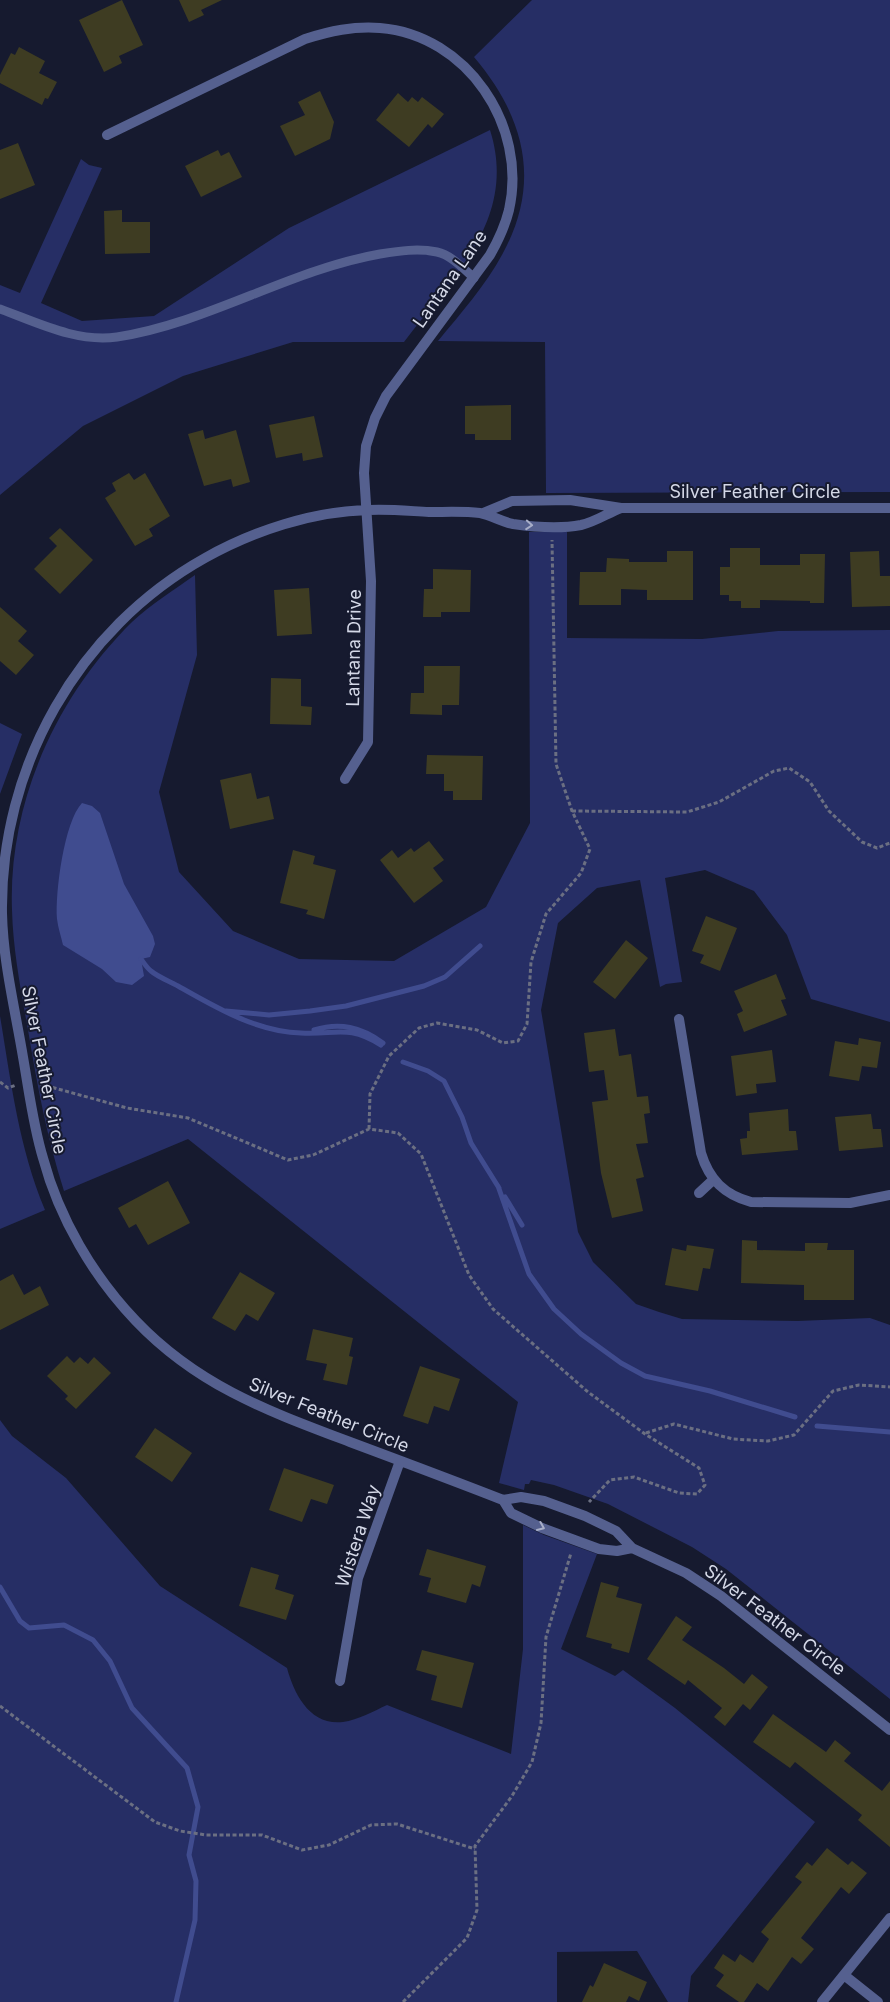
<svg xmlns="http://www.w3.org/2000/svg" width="890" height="2002" viewBox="0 0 890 2002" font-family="Inter,sans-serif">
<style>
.green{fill:#262e65}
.water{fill:#404c8f}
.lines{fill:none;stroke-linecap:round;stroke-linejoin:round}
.stream{stroke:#404c8f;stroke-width:5}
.building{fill:#3e3c22}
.path{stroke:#6b6f82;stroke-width:3;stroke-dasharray:4 2.5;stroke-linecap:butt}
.lane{stroke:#55608f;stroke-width:9}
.street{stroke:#55608f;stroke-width:10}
.oneway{stroke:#a8aec8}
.labels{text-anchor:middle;stroke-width:4;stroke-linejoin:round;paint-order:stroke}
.street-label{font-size:18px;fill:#d4d8e7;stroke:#161a2f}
</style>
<rect width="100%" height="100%" fill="#161a2f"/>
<!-- green -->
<path class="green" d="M532 0H890V492L546 493 545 342 438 341C461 313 486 285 503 253 542 181 524 116 474 57Z
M490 130C518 218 453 277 404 342H293L183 376 83 426 0 495V285L20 293 81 159 89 165 102 168 41 303 82 321 154 316 289 228Z
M529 532H567V638L702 639 778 631 890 630V1022L811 999 787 935 754 891 705 870 665 878 682 982 666 984 660 987 640 880 597 888 558 923 541 1010 578 1232 593 1262 636 1304 659 1312 682 1319 798 1321 870 1318 890 1325V1699L726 1569 692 1547 608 1504 554 1485 531 1480 529 1484H525L524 1490 499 1483 518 1402 188 1139 64 1191C47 1138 37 1084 28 1030 21 991 13 950 12 910 8 803 56 697 132 622 151 604 174 590 195 575L197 655 159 792 179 872 233 931 299 959 394 961 486 907 530 823Z
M0 723 22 734 0 794Z
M0 1016C11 1082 19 1148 45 1210L0 1229Z
M0 1420 12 1436 66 1478 160 1586 287 1668C294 1694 310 1726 343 1722 358 1720 374 1711 387 1705L511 1754 523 1649V1525L544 1535 597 1554 561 1649 615 1676 623 1670 675 1708 815 1822 691 1976 688 2002H668L637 1951 557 1952V2002H0Z"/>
<!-- water -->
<path class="water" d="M82 803 92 806 100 813 124 884 153 936 155 944 150 957 141 959 144 976 132 985 116 982 102 969 63 945C61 936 58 928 57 919 55 893 64 822 82 803Z"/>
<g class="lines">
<!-- stream -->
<path class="stream" d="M141 959C144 963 147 968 151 971 158 977 169 981 178 986 215 1007 257 1032 301 1033 337 1035 347 1024 381 1045
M226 1011 269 1015 310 1011 346 1006 424 986 445 977 480 946
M314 1030C340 1022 361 1027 383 1043
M403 1062 428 1071 444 1081 462 1117 471 1143 499 1188
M498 1186 529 1274 554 1309 581 1334 621 1363 645 1376 710 1391 795 1417
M505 1197 522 1225
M817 1426 890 1432
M0 1587 20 1621 29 1628 64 1625 93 1640 110 1661 132 1708 187 1768 198 1807 189 1855 196 1881 195 1920 176 2002"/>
</g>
<!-- building -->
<path class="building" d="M122 0 143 45 119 56 122 63 104 72 79 20Z
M179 0H222L201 10 204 15 189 22Z
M19 47 45 61 39 73 57 82 48 99 45 98 42 105 0 83V75L11 53 15 55Z
M320 91 334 122 330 139 295 156 280 126 305 115 298 102Z
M398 93 408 102 412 97 418 102 422 97 444 114 432 128 428 124 409 147 376 120Z
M18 143 35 185 0 199V150Z
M218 150 221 156 229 152 242 177 201 197 185 166Z
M122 210V222H150V253L105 254 104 211Z
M511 405V440H475V434H465V406Z
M314 416 323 457 303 461 302 453 276 458 269 425Z
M203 430 205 439 236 430 250 482 233 487 231 479 204 486 188 434Z
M129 473 134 480 145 473 170 516 149 529 153 536 135 546 105 498 116 491 112 483Z
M60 528 93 560 60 594 34 569 57 546 49 538Z
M730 548H760V565H800V554H825L824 603H810V601L760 600V608H741V601H729V595H720V567H730Z
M667 551H693V600H647V590L621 589V605H579L580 572H606L607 558 629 559V562H667Z
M879 551 880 576H890V606L852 607 850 552Z
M433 569 471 570 470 612H441V617H423L424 589H433Z
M309 588 312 634 277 636 274 590Z
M0 607 27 631 18 641 34 655 16 675 0 661Z
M424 666H460L459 705H442V715L410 714 411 693H424Z
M271 678 301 679V706L312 707 311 725 270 724Z
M427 755 483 756 482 800H453V791H444V774H426Z
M251 773 257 799 269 796 274 819 230 829 220 780Z
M429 841 444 860 433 868 443 881 414 903 380 860 392 850 398 858 411 848 414 852Z
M293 850 315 856 313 864 336 870 324 919 306 914 308 910 280 903Z
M706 916 737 928 720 971 700 963 704 955 692 951Z
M626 940 648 958 615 999 593 982Z
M776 974 786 999 781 1000 787 1015 744 1032 737 1014 743 1011 734 991Z
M615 1029 619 1056 631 1054 637 1097 648 1096 650 1113 644 1114 648 1143 636 1144 644 1177 636 1179 643 1211 612 1218 601 1173 592 1102 608 1100 604 1070 589 1072 584 1033Z
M859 1038 881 1042 877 1068 862 1066 859 1081 829 1076 835 1041 858 1045Z
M772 1050 776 1082 756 1084 757 1093 736 1096 731 1056Z
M788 1109 789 1131H796L798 1150 742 1155 740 1139 747 1138V1131H750L749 1113Z
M871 1114 873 1129H881L883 1147 839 1151 835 1117Z
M168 1181 190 1223 148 1245 136 1224 129 1228 118 1208Z
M742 1240 757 1241V1250L805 1251V1243H828L827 1250H854V1300H804V1285L741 1283Z
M687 1245 714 1249 710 1269 703 1268 698 1291 665 1285 672 1248 686 1251Z
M240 1272 275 1293 258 1321 246 1314 235 1331 212 1318Z
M13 1274 24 1295 40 1286 49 1305 0 1330V1281Z
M313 1329 353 1338 349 1356 353 1357 347 1385 323 1380 327 1364 306 1360Z
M67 1356 74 1363 80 1357 88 1364 94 1357 111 1373 76 1409 65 1399 68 1396 47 1376Z
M420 1366 460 1379 449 1411 434 1406 428 1424 403 1416Z
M155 1428 192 1453 172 1482 135 1457Z
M284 1468 334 1485 327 1504 311 1499 302 1522 269 1510Z
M427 1549 486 1566 480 1587 472 1584 466 1603 427 1592 431 1578 419 1575Z
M251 1567 279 1575 275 1589 294 1595 286 1620 239 1606Z
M601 1582 619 1587 616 1597 642 1604 629 1653 611 1648 612 1644 586 1637Z
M676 1616 692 1627 682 1640 724 1668 744 1684 752 1674 768 1687 750 1710 743 1704 725 1726 714 1717 722 1708 688 1680 685 1685 647 1659Z
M422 1650 474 1663 462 1708 431 1700 437 1676 416 1670Z
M773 1714 826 1752 835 1740 851 1753 844 1761 882 1791 890 1781V1847L858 1820 862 1815 795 1762 790 1768 753 1742Z
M827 1848 848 1865 852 1861 867 1873 849 1894 841 1887 801 1938 814 1949 801 1964 792 1957 768 1991 757 1983 744 2002H739L716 1986 724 1975 714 1968 723 1954 735 1962 740 1954 753 1963 769 1939 761 1932 802 1882 795 1877 807 1862 812 1866Z
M604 1963 647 1982 639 2001 629 1996 626 2002H582L590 1985 593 1987Z"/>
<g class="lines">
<!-- path -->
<path class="path" d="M572 811 687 812 719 802 774 771 789 768 810 782 829 811 862 842 877 848 890 843
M0 1082 8 1088 16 1085
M40 1084 127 1108 188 1118 288 1160 313 1155 369 1129 398 1133 421 1154 469 1275 493 1309 588 1392 645 1434 699 1468 705 1485 697 1494 679 1493 634 1477 610 1480 589 1502
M369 1129 370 1094 389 1056 419 1028 437 1023 477 1030 503 1043 518 1041 527 1024 531 962 546 914 581 873 590 849 572 811 556 764 552 540
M646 1433 674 1424 733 1439 768 1441 794 1435 833 1391 859 1385 890 1387
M0 1706 155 1822 180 1831 206 1835H262L302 1850 329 1845 371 1825 397 1824 475 1849
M403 2002 467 1938 477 1910 475 1846 512 1796 532 1762 541 1723 546 1637 571 1553"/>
<!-- lane -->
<path class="lane" d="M0 309C36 322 77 343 117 337 208 323 289 270 380 254 399 251 418 248 437 252 451 255 463 268 474 278"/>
<!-- street -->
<path class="street" d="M107 135 305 39C330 31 353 26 380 28 467 35 528 126 509 210 505 226 498 241 490 255L386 396 375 418 366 446 364 473 371 581 368 742 345 779
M621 508C608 513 595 522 581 525 560 529 534 527 513 524 502 522 491 515 480 513 464 511 446 512 429 512 409 511 389 509 369 510 313 511 253 531 205 558 78 629 0 767 2 913 3 961 15 1009 23 1057 29 1091 33 1125 43 1158 59 1218 93 1276 136 1321 198 1386 268 1411 350 1442 401 1461 452 1480 503 1500L521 1497 544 1501 585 1516 616 1531 632 1548 686 1573 721 1596 890 1730
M483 513 512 501 570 500 621 508H890
M679 1019 701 1153C709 1180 725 1195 751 1202L850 1203 890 1195
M699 1193 713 1180
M503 1500 511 1513 542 1528 599 1549 617 1551 632 1548
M340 1681 358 1578 400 1461
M844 1975 878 2002
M822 2002 890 1918"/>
</g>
<!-- one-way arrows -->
<defs><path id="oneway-chevron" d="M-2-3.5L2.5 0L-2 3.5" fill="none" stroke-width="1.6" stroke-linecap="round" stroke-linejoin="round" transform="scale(1.25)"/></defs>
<g class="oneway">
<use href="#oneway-chevron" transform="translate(529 525) rotate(4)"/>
<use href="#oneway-chevron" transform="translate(541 1527) rotate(23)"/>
</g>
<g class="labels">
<!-- street labels -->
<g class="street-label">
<text transform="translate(450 279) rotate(-55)" y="6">Lantana Lane</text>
<text x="755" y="498">Silver Feather Circle</text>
<text transform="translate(354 648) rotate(-89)" y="6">Lantana Drive</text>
<text transform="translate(44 1070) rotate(79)" y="6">Silver Feather Circle</text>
<text transform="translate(329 1415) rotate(22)" y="6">Silver Feather Circle</text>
<text transform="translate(358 1536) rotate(-72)" y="6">Wistera Way</text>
<text transform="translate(775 1620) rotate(37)" y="6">Silver Feather Circle</text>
</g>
</g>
</svg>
